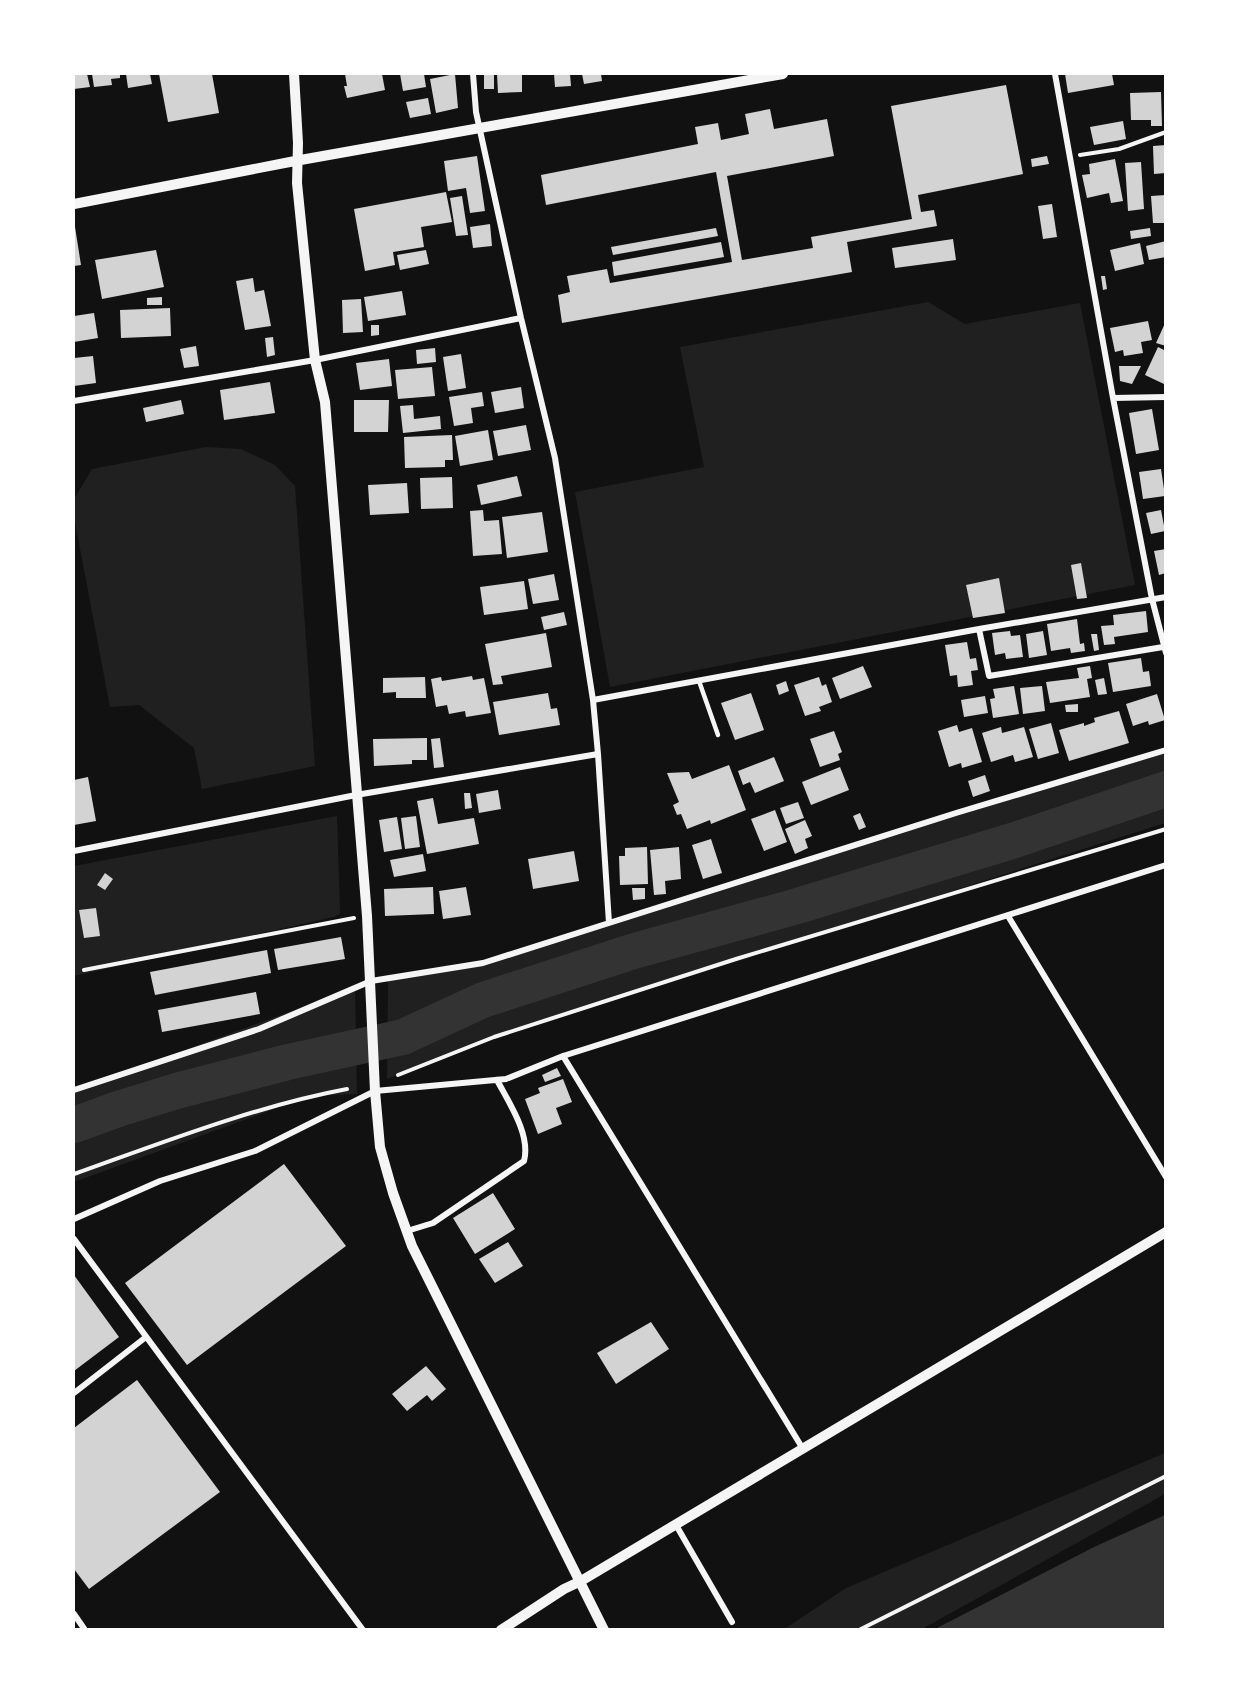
<svg xmlns="http://www.w3.org/2000/svg" width="1239" height="1703" viewBox="0 0 1239 1703" font-family="'Alegreya Sans',sans-serif">
<style>
.green{fill:#202020}
.water{fill:#333}
.lines{fill:none;stroke-linecap:round;stroke-linejoin:round}
.river{stroke:#333;stroke-width:36}
.building{fill:#d3d3d3}
.path{stroke:#f5f5f5;stroke-width:4}
.service{stroke:#f5f5f5;stroke-width:4.5}
.minor{stroke:#f5f5f5;stroke-width:6}
.tertiary{stroke:#f5f5f5;stroke-width:10}
</style>
<rect width="100%" height="100%" fill="#111"/>
<!-- green -->
<path class="green" d="M928 302 965 324 1080 303 1135 585 610 687 575 492 704 467 680 347Z
M206 447 241 449 275 465 295 486 315 766 202 789 194 748 139 705 110 707 74 517V499L92 469Z
M1165 750V823L488 1039 387 1079 388 980 484 963Z
M337 816 340 914 333 917 74 976V866Z
M355 988 357 1094 310 1096 74 1182V1090Z
M1165 1453V1494L922 1629 783 1630 846 1588Z"/>
<!-- water -->
<path class="water" d="M1165 1515V1629H935L1094 1547Z"/>
<g class="lines">
<!-- river -->
<path class="river" d="M74 1125 118 1109 180 1090 288 1062 403 1037 483 1000 634 951 794 907 1015 840 1166 789"/>
</g>
<!-- building -->
<path class="building" d="M74 74H87L90 87 74 89Z
M92 74H120V78L111 79 112 85 94 87Z
M126 74H150L152 84 128 88Z
M159 74H212L219 113 168 122Z
M345 74H382L385 90 347 98 344 86H347Z
M400 74H424L426 87 403 91Z
M455 74 458 108 436 113 430 79Z
M484 74H494V89H484Z
M497 74H522V92L498 93Z
M554 74H570L571 86 555 87Z
M582 74H601L602 81 584 84Z
M1065 74H1112L1114 85 1068 93Z
M1006 85 1023 174 918 195 921 212 934 210 937 226 847 242 852 272 562 323 558 295 570 292 567 276 607 269 610 283 732 262 716 172 546 205 541 175 698 144 695 127 718 123 721 140 749 134 745 114 770 109 774 129 827 119 834 156 727 176 742 260 813 248 811 237 912 219 891 106Z
M1161 92 1162 126H1151V120H1131L1130 93Z
M428 98 431 114 410 118 406 102Z
M1123 121 1126 139 1094 145 1090 127Z
M1166 145V173L1154 174 1153 146Z
M477 156 485 211 470 213 466 188 448 191 444 161Z
M1047 156 1049 164 1032 167 1031 159Z
M1115 159 1123 201 1111 203 1109 193 1087 198 1082 175 1090 174 1089 164Z
M1141 162 1144 209 1128 211 1125 163Z
M446 192 452 222 421 227 424 247 393 252 395 265 365 271 354 209Z
M1166 195V223H1153L1151 196Z
M462 196 468 235 456 236 450 198Z
M1052 204 1057 237 1043 239 1038 206Z
M490 224 492 246 473 248 470 227Z
M75 227 81 265 74 266V228Z
M716 228 718 236 613 255 611 247Z
M1150 228 1151 236 1131 239 1130 231Z
M953 239 956 260 895 268 892 248Z
M1166 241V257L1149 260 1146 246Z
M721 242 724 257 614 276 612 262Z
M1140 243 1144 264 1115 271 1110 250Z
M156 250 164 287 102 299 95 260Z
M426 250 429 264 400 270 397 255Z
M1101 276H1105L1107 289 1103 290Z
M253 278 255 292 264 290 271 326 245 330 236 281Z
M402 291 406 315 368 321 364 297Z
M162 297V305H147V298Z
M361 299 363 332 343 333 342 300Z
M170 308 171 336 121 338 120 310Z
M94 313 98 338 74 342V316Z
M1148 321 1152 340 1141 342 1143 353 1124 356 1123 350 1115 352 1110 328Z
M1166 321V346L1156 343Z
M371 325H379V335L371 336Z
M273 337 275 355 267 357 265 338Z
M196 346 199 366 184 368 180 349Z
M1158 347 1166 351V385L1145 375Z
M435 348 436 362 417 364 416 350Z
M461 354 466 388 448 391 443 357Z
M93 356 96 383 74 386V358Z
M389 359 392 386 360 390 356 363Z
M1119 366H1141L1132 384 1120 381Z
M432 367 435 396 398 399 395 370Z
M270 382 275 413 224 420 220 390Z
M521 387 524 408 495 413 491 392Z
M482 392 484 406 471 408 473 423 454 426 449 397Z
M181 400 184 414 146 422 143 408Z
M354 400H389L388 432H354Z
M413 405 414 419 440 416 441 429 403 433 400 406Z
M1152 409 1159 450 1136 454 1129 413Z
M526 425 531 450 498 456 493 431Z
M488 430 493 460 460 466 455 436Z
M452 435 453 460H445V467L405 468 404 437Z
M1161 469 1165 496 1143 499 1139 472Z
M517 476 522 496 481 505 477 485Z
M452 477 453 508 421 509 420 478Z
M407 483 409 513 370 515 368 485Z
M483 510 484 521 499 520 502 554 473 556 470 511Z
M1161 510 1165 531 1151 534 1146 513Z
M542 512 548 552 507 558 502 517Z
M1166 549V573L1159 575 1154 551Z
M1081 563 1087 598 1077 599 1071 565Z
M554 574 559 600 533 604 528 579Z
M999 578 1005 613 973 618 966 585Z
M524 581 528 609 484 615 480 587Z
M1146 611 1148 632 1114 637 1115 644 1104 645 1101 626 1114 625 1113 615Z
M564 612 567 625 544 630 541 617Z
M1077 619 1080 644 1084 643 1085 651 1071 653 1070 648 1051 651 1047 624Z
M1010 631 1011 636 1020 635 1023 657 1006 659 1005 653 995 655 992 633Z
M1043 631 1047 655 1029 658 1026 634Z
M546 633 552 667 501 676 503 684 493 685 485 644Z
M1091 634H1097L1099 650 1094 651Z
M967 642 970 659 976 658 978 670 971 671 973 685 958 687 957 675 950 676 945 645Z
M1141 658 1143 672 1149 671 1151 686 1113 692 1108 663Z
M863 666 872 687 840 699 832 678Z
M1090 666 1092 678 1087 679 1090 697 1050 703 1046 682 1079 678 1077 668Z
M472 676 473 680 484 678 491 713 466 717 465 711 449 714 447 705 436 707 431 679 441 677 442 681Z
M425 677 426 698H396V692L383 693V678Z
M819 677 822 686 826 684 832 702 819 707 821 711 805 716 794 685Z
M1104 678 1107 694 1098 695 1095 680Z
M786 681 789 691 779 695 776 685Z
M1014 686 1019 714 993 718 990 699 995 698 993 689Z
M1042 686 1045 711 1023 714 1020 688Z
M548 693 551 709 557 708 560 725 499 735 493 702Z
M751 693 764 730 735 740 721 703Z
M1157 694 1165 720 1149 725 1148 721 1133 726 1126 704Z
M985 696 988 713 964 717 961 700Z
M1078 704V712H1066L1065 705Z
M1119 711 1129 743 1069 761 1059 730 1084 723V726L1095 722 1094 718Z
M1051 723 1059 753 1038 759 1029 729Z
M957 725 959 732 972 728 982 762 962 768 961 763 949 767 938 731Z
M1001 727 1002 733 1024 727 1033 757 1015 762 1013 755 991 762 982 733Z
M834 731 842 752 838 754 840 760 820 767 810 739Z
M427 738V760H412V764L374 766 373 739Z
M440 738 444 767 434 768 431 739Z
M774 757 784 781 755 793 750 782 743 785 738 771Z
M729 765 746 810 711 824 710 820 687 829 681 814 677 815 673 805 679 802 667 773 689 772 692 779Z
M840 767 849 790 811 805 802 782Z
M985 775 990 791 973 797 968 781Z
M88 777 96 821 74 825V780Z
M498 790 501 809 479 813 476 794Z
M464 793H470L472 808 465 809Z
M433 798 438 824 474 818 479 844 427 854 417 801Z
M798 802 804 818 786 824 780 808Z
M775 810 787 842 764 851 751 819Z
M860 813 866 827 859 830 853 816Z
M416 816 420 847 405 849 401 818Z
M397 817 402 849 384 852 379 820Z
M805 820 812 836 805 839 808 848 795 854 785 829Z
M711 839 722 873 703 879 692 845Z
M647 847 648 884 620 885 619 856H625V848Z
M679 847 681 879 665 881 666 894 654 895 650 850Z
M574 851 579 881 533 889 528 859Z
M423 854 426 871 394 877 390 860Z
M105 873 113 879 105 890 97 885Z
M433 887 434 914 385 916 384 889Z
M466 887 471 915 443 919 439 891Z
M632 888H645V899L633 900Z
M96 908 100 936 84 938 79 910Z
M341 937 345 959 278 970 274 949Z
M267 950 271 973 155 995 150 972Z
M256 992 260 1014 162 1032 158 1010Z
M557 1068 561 1076 545 1082 542 1075Z
M563 1079 572 1102 556 1108 562 1124 538 1134 525 1099 540 1093 538 1088Z
M284 1164 346 1246 187 1365 125 1283Z
M493 1193 515 1229 475 1254 453 1218Z
M508 1242 523 1266 495 1283 479 1259Z
M74 1275 119 1337 74 1371Z
M651 1322 669 1349 616 1384 597 1353Z
M426 1366 446 1389 432 1401 427 1395 407 1411 392 1394Z
M137 1380 220 1492 89 1589 74 1569V1428Z"/>
<g class="lines">
<!-- path -->
<path class="path" d="M1080 155 1119 149 1166 132
M84 970 354 918
M398 1075 494 1037 736 959 1166 829
M74 1174C161 1143 256 1106 347 1089
M859 1630 1166 1476"/>
<!-- service -->
<path class="service" d="M699 681 718 735"/>
<!-- minor -->
<path class="minor" d="M1055 74 1113 398
M1166 397 1113 398 1152 599 1166 653
M74 401 315 360 521 318
M979 629 989 676 1163 647
M593 700 979 629 1166 597
M74 851 356 795 598 754
M1008 916 1166 1177
M609 923 956 813 1166 750
M563 1056 803 1449
M74 1090 259 1029 371 981 483 963 609 923 598 754 593 700 555 458 521 318 476 112 473 74
M74 1219 160 1181 255 1151 375 1091 506 1079 563 1056 1166 865
M407 1231 433 1223 524 1161C531 1135 509 1103 497 1080
M74 1239 363 1630
M74 1393 146 1337
M676 1525 732 1622
M74 1614 85 1630"/>
<!-- tertiary -->
<path class="tertiary" d="M294 74 298 143 297 183 315 360 325 402 367 916 375 1091 380 1147 393 1193 412 1246 604 1630
M74 204 295 161 783 74
M501 1630 564 1589 581 1581 1166 1232"/>
</g>
<!-- border -->
<rect width="1239" height="1703" fill="none" stroke="#ffffff" stroke-width="150"/>
</svg>
